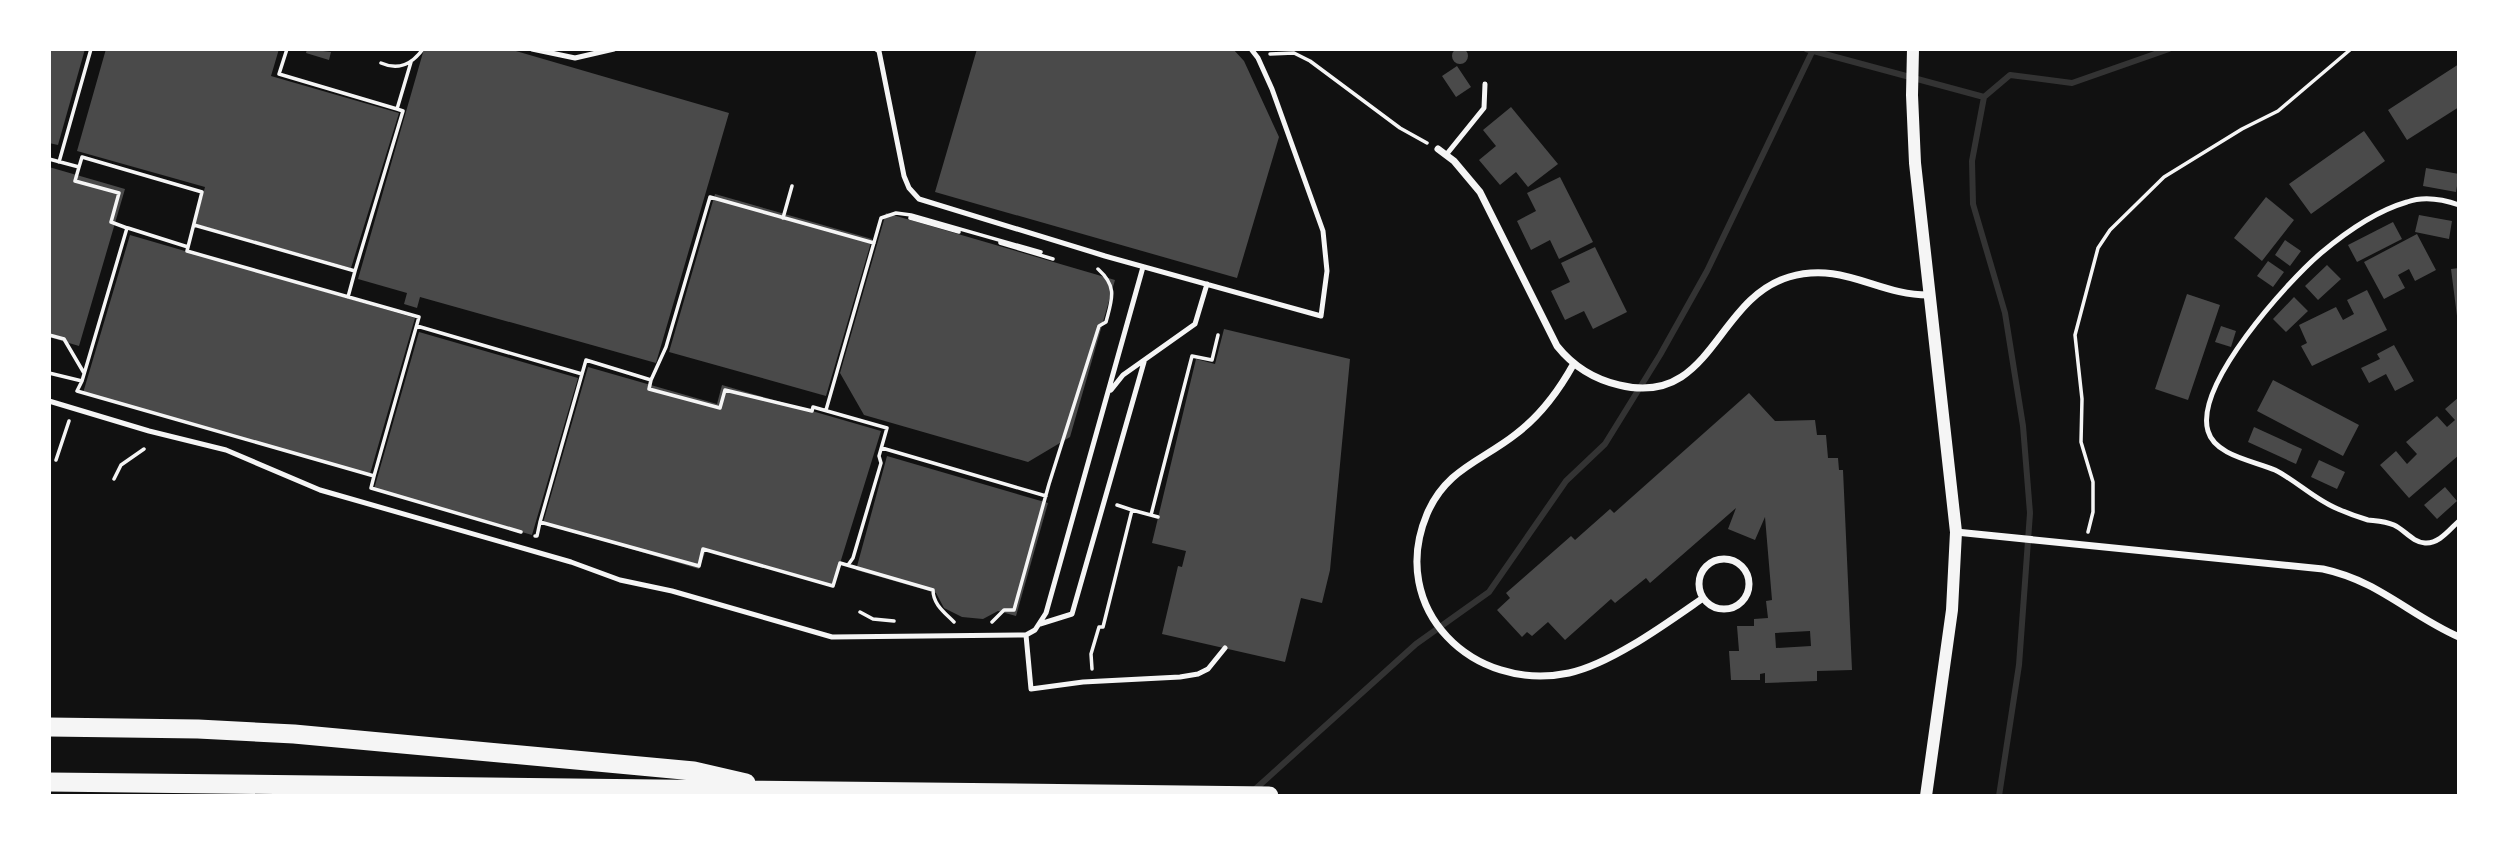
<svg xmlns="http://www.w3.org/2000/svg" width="2508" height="845" viewBox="0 0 2508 845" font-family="Barlow,sans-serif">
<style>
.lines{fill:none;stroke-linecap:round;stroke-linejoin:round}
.stream{stroke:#333;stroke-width:6}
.building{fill:#4a4a4a;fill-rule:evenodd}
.path{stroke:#f5f5f5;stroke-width:3.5}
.service{stroke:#f5f5f5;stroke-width:5}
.minor{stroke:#f5f5f5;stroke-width:7}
.tertiary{stroke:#f5f5f5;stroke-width:12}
.motorway{stroke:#f5f5f5;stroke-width:19}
</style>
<rect width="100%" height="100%" fill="#111"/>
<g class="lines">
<!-- stream -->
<path class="stream" d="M1806 49 1984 97
M1252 792 1416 644 1489 592 1566 481 1605 444 1660 355 1707 271 1812 52
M1999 796 2019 665 2030 513 2023 426 2005 313 1973 204 1972 161 1984 97 2010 75 2072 83 2169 49"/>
</g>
<!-- building -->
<path class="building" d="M1452 56a8 8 0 1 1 16 0a8 8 0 1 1-16 0Z
M49 49H85L58 145 49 143Z
M106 49H279L271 76 399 113 351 268 195 224 205 187 77 151Z
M307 49 331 52 329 60 306 53Z
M424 49H509L729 113 656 363 420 297 417 308 404 304 407 293 358 279Z
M977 49H1233L1244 61 1279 137 1237 278 935 192Z
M2459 64V107L2407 140 2388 110Z
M1457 66 1471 87 1456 97 1442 76Z
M1511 107 1558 164 1528 187 1516 172 1500 185 1479 160 1496 146 1483 130Z
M2364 131 2385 161 2311 214 2289 184Z
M49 167 125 189 79 346 49 337Z
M2426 168 2459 174 2456 192 2423 186Z
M1560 177 1593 242 1559 259 1550 240 1531 250 1517 221 1536 211 1527 193Z
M715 194 872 239 826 396 669 352Z
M2266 197 2294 220 2262 261 2234 238Z
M886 213 1115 280 1070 437 1028 462 864 415 840 373Z
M2419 215 2452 221 2449 239 2415 232Z
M2393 222 2402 239 2357 262 2348 245Z
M2417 234 2436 270 2415 281 2409 269 2398 275 2405 288 2384 299 2364 262Z
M130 235 415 318 370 474 83 393Z
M2285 240 2301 251 2290 266 2275 255Z
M1595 247 1627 312 1593 329 1584 311 1565 320 1551 291 1570 282 1561 263Z
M2268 261 2284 272 2273 287 2257 276Z
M2327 265 2341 279 2318 300 2305 286Z
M2459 268V316H2457L2451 269Z
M2367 290 2387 330 2312 366 2301 346 2307 343 2299 325 2336 307 2343 320 2354 314 2347 300Z
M2187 294 2220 305 2188 400 2155 389Z
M2294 297 2308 311 2286 332 2273 319Z
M2221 326 2236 331 2231 347 2215 342Z
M1224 329 1350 359 1330 570 1322 603 1301 598 1285 662 1162 634 1178 566 1182 567 1186 551 1152 543 1196 359 1215 364Z
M419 332 578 378 532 535 374 489Z
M2394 345 2414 381 2395 391 2386 374 2369 383 2361 368 2380 359 2377 354Z
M588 367 717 404 722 385 881 431 833 586 706 550 699 569 543 523Z
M2273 380 2359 425 2343 456 2257 411Z
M1749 393 1775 421 1815 420 1817 435H1826L1828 458H1838L1839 470H1843L1852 670 1817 671V681L1765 683V673L1760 674V680H1731L1729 651H1739L1737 626H1754V619L1768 618 1766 601 1772 600 1765 517 1755 540 1728 529 1736 508 1650 583 1646 578 1615 603 1611 599 1565 640 1548 622 1532 636 1527 632 1522 637 1497 610 1510 598 1506 593 1571 536 1575 540 1610 509 1614 513ZM1810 631 1811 646 1776 648 1775 633Z
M2459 397V455L2409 498 2380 465 2396 451 2407 464 2417 454 2406 442 2437 416 2447 427 2455 420 2445 409Z
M2254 427 2302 449 2296 464 2248 442Z
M887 456 1048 503 1016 616 998 611 983 619 962 617 944 608 936 593 856 570Z
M2319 460 2345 472 2337 489 2311 477Z
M2445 487 2457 501 2437 519 2424 505Z"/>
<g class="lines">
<!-- path -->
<path class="path" d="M287 49 279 74 397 109 411 62
M1270 54 1294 53 1310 61 1400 128 1427 143
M381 63C399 71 412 64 423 49
M49 159 79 167 75 181 119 193 111 222 127 228 82 381 77 391 374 476 371 488 521 532
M59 162 91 49
M79 167 82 157 202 192 188 247
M911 215 910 218 959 232
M783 218 792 186
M194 225 355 271 348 297
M128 228 188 247 187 251 419 317 374 476
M1000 241V243L1053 259
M355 271 403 111 397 109
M417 326 582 374
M49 335 64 339 84 373
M49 373 82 381
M651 380 666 347 710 197 874 243
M826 410 881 218 896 213 911 215 1041 252
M882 448 1046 496
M56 460 69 421
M114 479 121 465 144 449
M1117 505 1132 510
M1151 515 1192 356 1212 360 1218 335
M540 522 586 360 651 380 649 389 720 408 725 390 812 411 813 407 887 428 879 456 881 463 853 558 848 565
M2088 532 2093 512V482L2081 442 2082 399 2075 335 2098 248 2110 230 2164 177 2242 129 2278 111 2351 49
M535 536H537L540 522 699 566 703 549 833 586 840 563 933 590C933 604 944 612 954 622
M860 612 873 619 894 621
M992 622 1004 610H1014L1049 484 1099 326 1106 322C1112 299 1118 287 1098 269
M1092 669 1091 654 1099 627H1103L1132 510 1158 517"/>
<!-- service -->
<path class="service" d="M532 49 575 58 614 49
M876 49 879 51 904 176 909 188 919 199 1105 256 1321 316 1327 271 1323 231 1272 89 1258 58 1251 49
M1446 155 1484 108 1485 84
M2459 205C2442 199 2424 196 2407 202 2376 211 2346 232 2321 253 2287 282 2194 385 2208 431 2215 456 2255 461 2275 470 2297 481 2315 500 2338 509 2347 513 2358 517 2368 520 2377 521 2385 521 2394 525 2405 530 2412 542 2425 543 2439 544 2449 530 2459 521
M1111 390 1123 375 1195 324 1207 284
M49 401 149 431 226 450 320 490 571 562 620 580 672 591 832 637 1026 635 1035 630 1046 613 1143 267
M1040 624 1072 614 1144 362
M1026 635 1031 689 1083 682 1180 677 1198 674 1208 669 1225 648"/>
<!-- minor -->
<path class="minor" d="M1438 149 1454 161 1480 192 1557 346C1573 366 1593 379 1619 385 1712 408 1715 299 1789 277 1844 261 1878 296 1930 295
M1573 365C1558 392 1541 415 1516 434 1482 461 1446 469 1427 514 1387 609 1473 693 1569 673 1611 664 1667 623 1703 598
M1956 532 2323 569C2379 581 2409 615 2459 637
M1699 584a25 25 0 1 1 50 0a25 25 0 1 1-50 0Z"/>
<!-- tertiary -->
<path class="tertiary" d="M1913 49 1912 95 1915 163 1956 532 1952 610 1926 796"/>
<!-- motorway -->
<path class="motorway" d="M49 727 198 729 294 734 694 771 746 783
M49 782 1269 796"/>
</g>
<!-- border -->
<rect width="2508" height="845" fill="none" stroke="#ffffff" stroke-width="102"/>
</svg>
